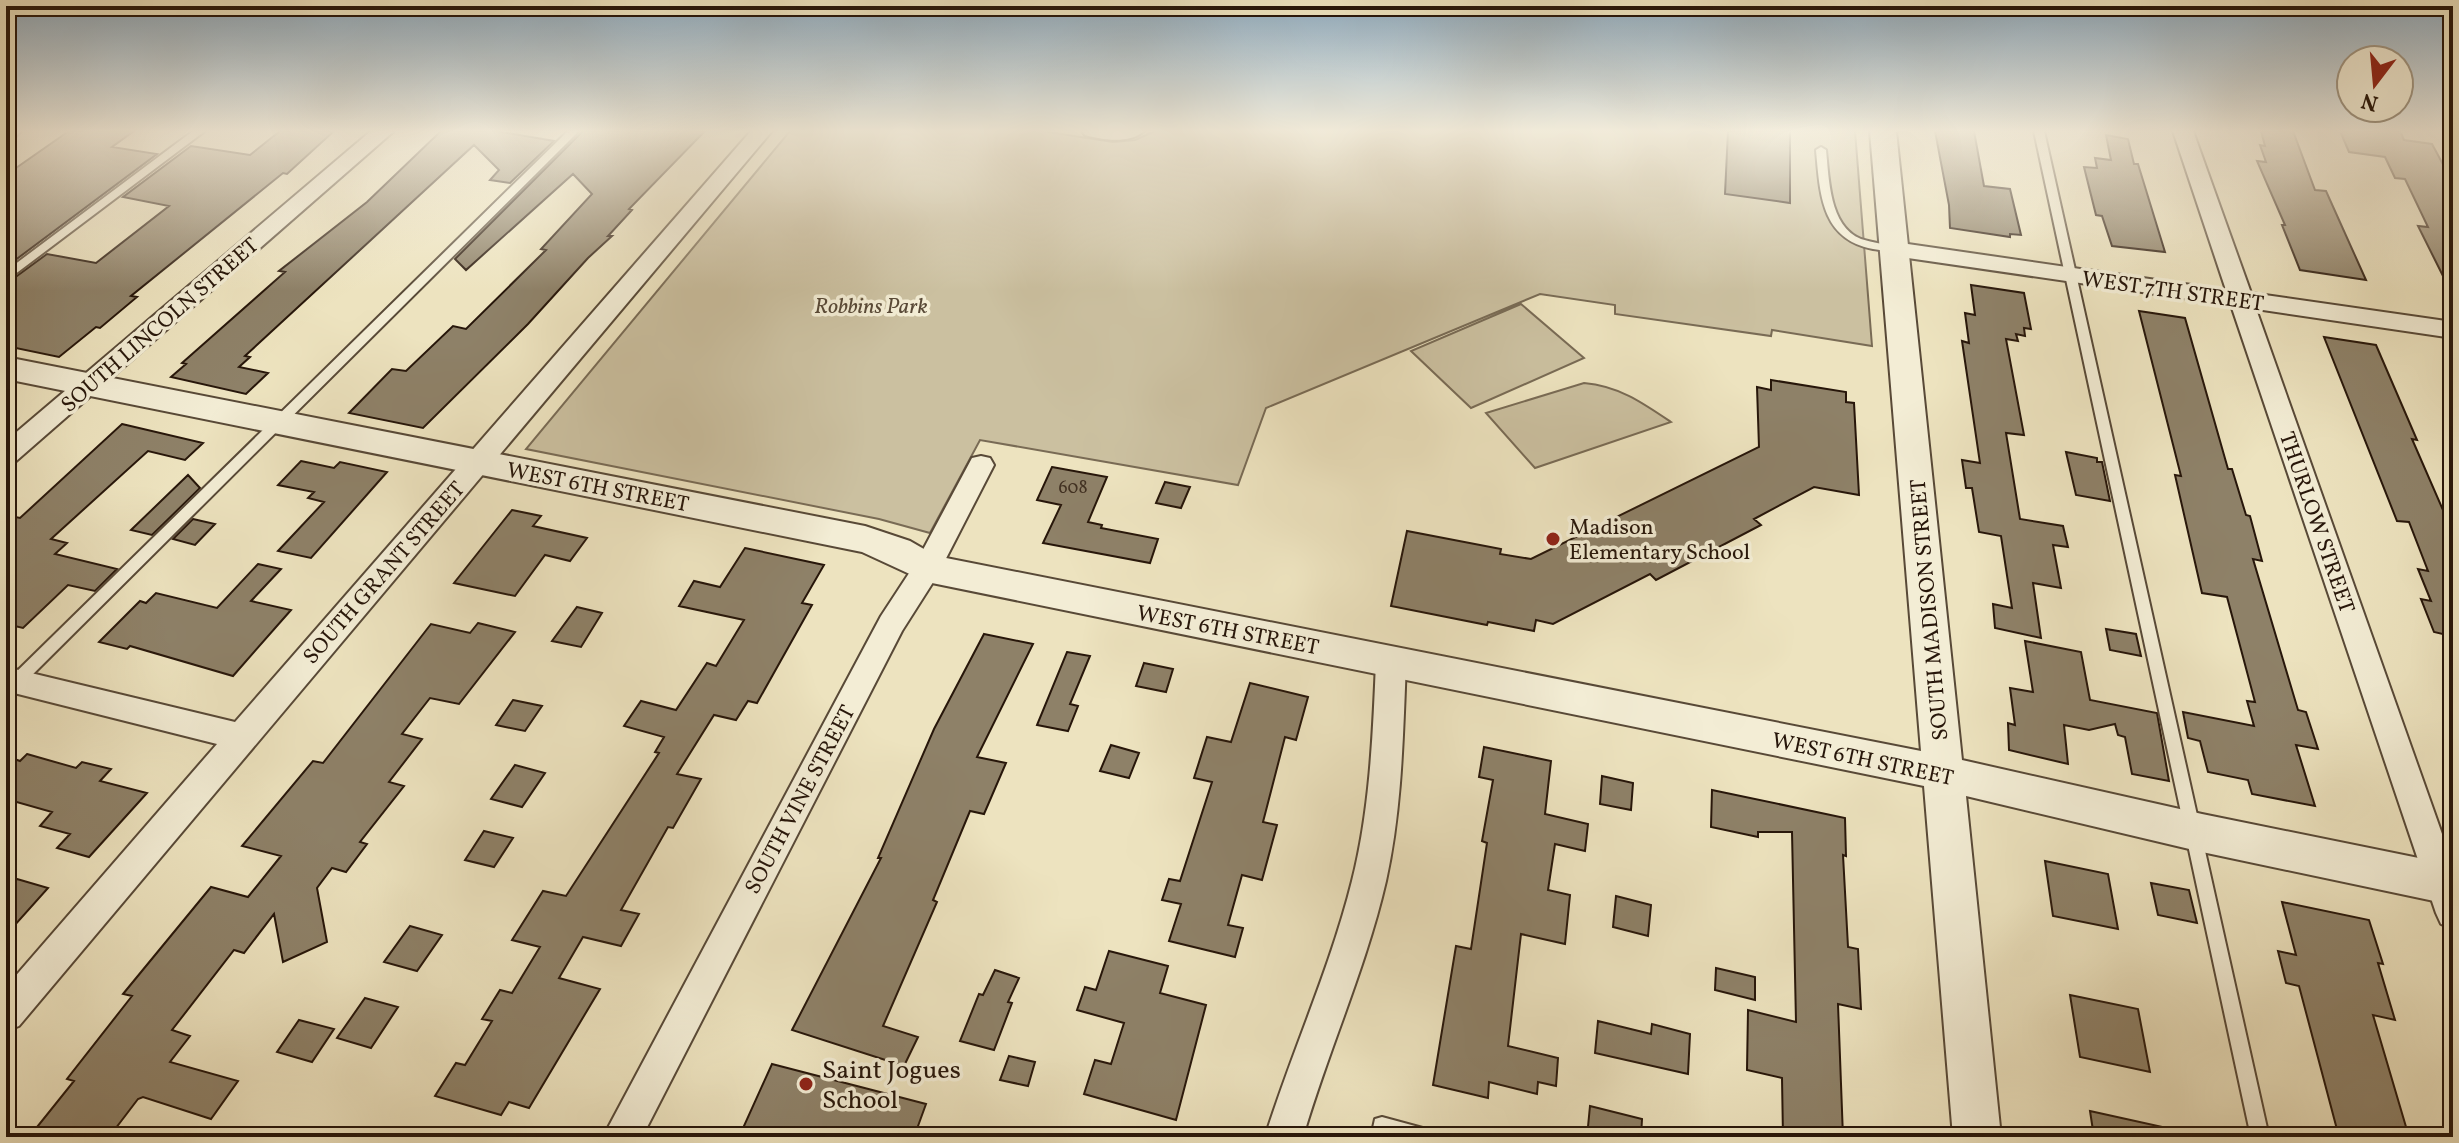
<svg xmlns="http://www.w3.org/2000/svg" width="2459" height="1143" viewBox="0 0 2459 1143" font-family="Vollkorn,serif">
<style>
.green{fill:#cbc0a0;stroke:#796b55;stroke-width:2}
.building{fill:#8e8168;stroke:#27160a;stroke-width:2}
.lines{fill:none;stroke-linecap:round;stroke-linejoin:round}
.service-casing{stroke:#584937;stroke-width:4}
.minor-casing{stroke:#584937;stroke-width:4}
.tertiary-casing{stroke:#584937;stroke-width:4}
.service{fill:#f3edd5;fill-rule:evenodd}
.minor{fill:#f3edd5;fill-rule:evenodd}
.tertiary{fill:#f3edd5;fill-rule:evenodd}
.poi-dot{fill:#8f2418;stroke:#f3edd5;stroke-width:3}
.labels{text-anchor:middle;stroke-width:7;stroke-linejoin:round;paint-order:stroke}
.number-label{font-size:18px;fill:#413122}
.street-label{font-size:22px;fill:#27160a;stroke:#f3edd5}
.park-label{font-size:22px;font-style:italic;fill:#584937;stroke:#f3edd5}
.poi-label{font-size:22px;fill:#27160a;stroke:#f3edd5;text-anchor:start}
.near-poi-label{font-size:26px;fill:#27160a;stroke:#f3edd5;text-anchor:start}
</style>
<rect width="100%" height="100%" fill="#ede3bf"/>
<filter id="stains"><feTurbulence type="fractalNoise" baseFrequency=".0025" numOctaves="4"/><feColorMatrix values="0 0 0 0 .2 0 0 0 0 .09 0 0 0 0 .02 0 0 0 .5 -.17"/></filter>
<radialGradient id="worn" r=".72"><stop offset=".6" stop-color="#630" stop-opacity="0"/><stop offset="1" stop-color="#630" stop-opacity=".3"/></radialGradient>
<!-- green -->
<path class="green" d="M790 131H1042L1113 142 1135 140 1155 131H1855L1872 346 1772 330 1771 336 1615 314V305L1540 294 1266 408 1238 485 980 440 930 533 879 519 526 449Z
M1521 304 1584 358 1471 408 1411 351Z
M1584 383C1619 386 1643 403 1671 422L1535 468 1486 413Z"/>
<!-- building -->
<path class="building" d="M69 131H134L112 147 157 154 6 267V175Z
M280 131H334L287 174 283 173 131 296 137 297 100 328 96 327 59 357 6 346V284L47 254 96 263 169 206 123 197 191 146 250 155Z
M441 131H496L554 141 510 183 490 180 499 170 474 145 245 356 250 357 239 367 268 373 246 394 171 377 186 364 182 363 285 272 279 271 367 202Z
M583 131H705L629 209 632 210 608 236H612L588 258 528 324 423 428 349 413 392 369 406 371 453 326 466 329 546 250 541 249 592 194 573 174 466 270 455 259Z
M1728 131H1790V203L1725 194Z
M1935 131H1974L1984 186 2010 189 2021 235 2010 234V237L1950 228 1949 205Z
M2261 131H2293L2315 190 2326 191 2366 280 2300 270 2282 225H2285L2257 161 2266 162 2260 145 2265 146Z
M2340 131H2400L2404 140 2432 144 2453 183V296L2418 226 2428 227 2405 179 2395 178 2385 157 2349 152Z
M2106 135 2128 139 2134 164H2138L2165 252 2112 246 2102 216 2096 215 2084 167 2097 168 2095 158 2111 160Z
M1971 285 2024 293 2031 329 2024 328 2025 336 2016 334 2018 341 2006 339 2024 435 2006 433 2020 519 2063 526 2068 547 2053 545 2061 588 2033 583 2041 638 1995 628 1993 604 2012 608 2001 536 1979 532 1972 488H1966L1962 460 1980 463 1962 341 1969 343 1965 313 1975 315Z
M2139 311 2185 318 2228 469H2232L2246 515 2250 516 2262 561 2253 559 2298 710 2306 712 2318 749 2296 745 2315 806 2252 794 2248 780 2208 772 2200 741 2188 738 2183 712 2254 726 2247 701 2255 702 2227 597 2202 593 2175 475 2181 476Z
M2324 337 2376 345 2417 440 2412 439 2453 533V654L2443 634 2434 632 2421 599 2431 601 2418 569 2428 571 2409 522 2397 521Z
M1771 380 1846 392V402L1854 403 1859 495 1814 487 1754 519 1761 525 1656 580 1650 574 1553 624 1536 620 1534 631 1488 622 1487 625 1391 606 1407 531 1501 549 1500 554 1531 559 1759 447 1757 387 1771 390Z
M122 424 203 443 185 460 148 451 51 539 67 543 55 554 117 569 95 591 68 585 23 628 6 624V515L20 518Z
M2066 452 2097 458V462H2102L2110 501 2076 495Z
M301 461 334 468 340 462 387 472 311 558 278 551 324 502 308 498 314 492 278 485Z
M1052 467 1107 477 1088 522 1102 525 1101 528 1158 539 1150 563 1043 543 1061 505 1037 500Z
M188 475 200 488 152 535 131 530Z
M1165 482 1190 487 1181 508 1156 503Z
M512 510 541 516 533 526 587 538 570 561 545 555 515 596 454 583Z
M193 519 215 524 195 545 173 539Z
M745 548 824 565 802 603 812 605 757 703 748 701 736 720 714 715 677 774 701 779 673 828 668 827 621 910 639 914 621 946 583 937 559 978 600 989 529 1108 509 1102 501 1115 435 1096 456 1063 465 1065 492 1021 482 1019 500 990 512 993 540 947 512 940 543 891 566 896 659 753 655 752 664 737 624 726 641 701 676 710 707 663 716 666 744 620 679 606 694 581 720 587Z
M258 564 281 569 251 601 291 610 233 676 130 646 127 649 99 642 140 601 146 603 156 593 217 608Z
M577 607 602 613 581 647 552 641Z
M478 623 515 632 459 704 430 698 402 734 422 739 389 782 404 786 360 842 367 844 346 872 332 868 317 888 327 942 283 962 274 914 244 953 234 950 172 1030 190 1036 170 1062 238 1081 211 1119 143 1097 138 1099 109 1137H29L74 1081 67 1079 132 996 123 994 211 887 248 897 281 856 242 846 313 761 323 763 431 624 470 633Z
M2106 629 2136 634 2141 656 2110 650Z
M984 634 1033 644 977 757 1006 763 984 814 970 811 933 900 937 902 883 1026 918 1037 904 1066 792 1030 881 858H878L934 729Z
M2025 641 2081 652 2090 700 2157 713 2169 781 2132 774 2125 737 2118 735 2115 724 2089 730 2064 725 2068 764 2009 750 2008 723 2015 725 2010 688 2033 692Z
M1067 652 1090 656 1070 704 1078 706 1068 731 1037 725Z
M1144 663 1173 669 1166 692 1136 686Z
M1250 683 1308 697 1296 740 1285 737 1263 822 1277 825 1262 880 1242 875 1228 925 1243 928 1235 957 1169 941 1181 904 1162 900 1169 879 1180 881 1212 782 1194 778 1207 737 1231 742Z
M513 700 542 706 525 731 496 725Z
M1111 745 1139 753 1129 778 1100 771Z
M1484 747 1551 761 1545 814 1588 824 1585 851 1555 844 1548 890 1570 895 1565 944 1521 934 1508 1046 1558 1058 1556 1086 1538 1082 1537 1094 1489 1082 1488 1098 1433 1085 1456 946 1471 949 1487 843 1482 841 1493 780 1479 777Z
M27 754 76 768 82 762 111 769 100 781 147 793 89 857 57 848 70 834 40 826 52 812 6 799V756L20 761Z
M515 765 545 773 522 807 491 799Z
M1602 776 1633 783 1631 810 1600 804Z
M1712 790 1845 818 1846 856 1843 855 1848 947 1858 949 1861 1009 1838 1004 1843 1137H1783L1782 1078 1747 1070 1748 1010 1796 1022 1792 832H1758V837L1711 827Z
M484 831 513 838 494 867 465 860Z
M2045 861 2108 874 2118 929 2053 916Z
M17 879 48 888 6 935V892Z
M2151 883 2189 890 2197 923 2158 915Z
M1616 896 1651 905 1648 936 1613 927Z
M2282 902 2369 920 2383 964 2378 963 2395 1020 2373 1015 2409 1137H2339L2299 986 2286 983 2278 951 2296 955Z
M410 926 442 935 417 971 384 962Z
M1109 951 1168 966 1160 993 1206 1005 1176 1120 1084 1094 1095 1060 1111 1064 1124 1023 1077 1010 1085 987 1096 990Z
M1716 968 1755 977V1000L1715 990Z
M995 970 1019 978 1008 1002 1012 1003 994 1050 960 1041 979 994 983 995Z
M2070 995 2138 1009 2150 1072 2080 1057Z
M365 998 398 1007 371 1048 337 1038Z
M299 1020 334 1029 312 1062 277 1052Z
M1598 1021 1651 1034 1652 1024 1690 1034 1688 1074 1595 1053Z
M1009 1056 1035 1062 1028 1086 1000 1080Z
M772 1064 880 1092 926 1104 914 1137H739Z
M1590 1106 1642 1119 1641 1137H1587Z
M2090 1111 2167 1128 2166 1137H2094Z"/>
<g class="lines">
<defs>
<path id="service" d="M193 131H205L6 281V271Z
M568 131H579L11 696 6 698V682Z
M2034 131H2044L2269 1137H2251Z
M1821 147 1826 150C1829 179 1829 226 1861 239 1873 243 1886 244 1898 247V251C1890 252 1881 250 1873 249 1821 239 1820 194 1816 150Z
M1382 1117 1430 1130 1432 1137H1371L1375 1119Z"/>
<path id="minor" d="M6 131H21L13 139 6 141Z
M371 131H394L15 462 6 464V441Z
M751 131H772L19 1026 6 1031V987L217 744 6 691V667L235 722Z
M1082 131H1144C1130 144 1102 140 1085 135Z
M2173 131H2193L2251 293 2453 322V338L2256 309 2453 865V929L2441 924 2436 913 2231 305 1894 256 1886 254 1883 249 1886 244 1894 242 2226 290Z
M981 456 990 458 994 465 937 576 902 631 642 1137H603L881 616 917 561 972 458Z
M1391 650 1401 654 1406 662C1403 735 1402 809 1386 881 1366 968 1328 1051 1303 1137H1265C1292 1051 1330 969 1352 881 1370 810 1373 735 1376 662L1381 654Z"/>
<path id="tertiary" d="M1870 131H1896L1962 760 2202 814 2453 865V905L2202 852 1966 796 2001 1137H1953L1924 786 927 582 862 552 6 379V357L865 526 910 541 936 556 1921 751Z"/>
</defs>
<!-- service casing -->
<use href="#service" class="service-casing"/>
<!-- minor casing -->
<use href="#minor" class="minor-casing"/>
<!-- tertiary casing -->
<use href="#tertiary" class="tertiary-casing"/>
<!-- service -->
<use href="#service" class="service"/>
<!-- minor -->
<use href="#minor" class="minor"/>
<!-- tertiary -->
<use href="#tertiary" class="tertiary"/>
</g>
<!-- sky -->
<linearGradient id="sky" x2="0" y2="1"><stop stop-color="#8fabbf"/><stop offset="0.45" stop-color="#f7f2e2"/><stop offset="1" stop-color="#f7f2e2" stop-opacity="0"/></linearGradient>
<rect width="2459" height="291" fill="url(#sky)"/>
<!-- markers -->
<g class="poi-dot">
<circle cx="1553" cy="539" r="8"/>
<circle cx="806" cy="1084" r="8"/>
</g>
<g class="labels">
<!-- number labels -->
<g class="number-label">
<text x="1073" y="493">608</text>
</g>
<!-- street labels -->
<g class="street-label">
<text transform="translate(2173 290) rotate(8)" y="8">WEST 7TH STREET</text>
<text transform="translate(159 324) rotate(-41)" y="8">SOUTH LINCOLN STREET</text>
<text transform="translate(598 486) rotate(11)" y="8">WEST 6TH STREET</text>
<text transform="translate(2318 522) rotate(71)" y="8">THURLOW STREET</text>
<text transform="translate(383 572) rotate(-49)" y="8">SOUTH GRANT STREET</text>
<text transform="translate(1928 610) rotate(-95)" y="8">SOUTH MADISON STREET</text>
<text transform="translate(1228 629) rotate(11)" y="8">WEST 6TH STREET</text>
<text transform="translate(1863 758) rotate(12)" y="8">WEST 6TH STREET</text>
<text transform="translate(799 799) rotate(-62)" y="8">SOUTH VINE STREET</text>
</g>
<!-- park labels -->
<g class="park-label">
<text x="871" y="313">Robbins Park</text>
</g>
<!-- poi labels -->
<g class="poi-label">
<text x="1569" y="534">Madison<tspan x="1569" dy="25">Elementary School</tspan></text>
</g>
<!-- near-poi labels -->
<g class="near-poi-label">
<text x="822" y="1078">Saint Jogues<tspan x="822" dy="30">School</tspan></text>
</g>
</g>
<!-- margin -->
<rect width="2459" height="1143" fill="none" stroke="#ede3bf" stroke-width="32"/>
<rect x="8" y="8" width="2443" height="1127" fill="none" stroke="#27160a" stroke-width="4"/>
<rect x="16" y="16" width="2427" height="1111" fill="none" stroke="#27160a" stroke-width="2"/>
<!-- north arrow -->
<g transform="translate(2375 84) rotate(196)"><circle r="38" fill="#f3edd5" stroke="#a19784" stroke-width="2"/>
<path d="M0-6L14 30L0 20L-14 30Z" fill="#8f2418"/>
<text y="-12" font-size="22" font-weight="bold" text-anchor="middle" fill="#27160a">N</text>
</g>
<rect width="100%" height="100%" filter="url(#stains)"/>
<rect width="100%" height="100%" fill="url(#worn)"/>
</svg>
